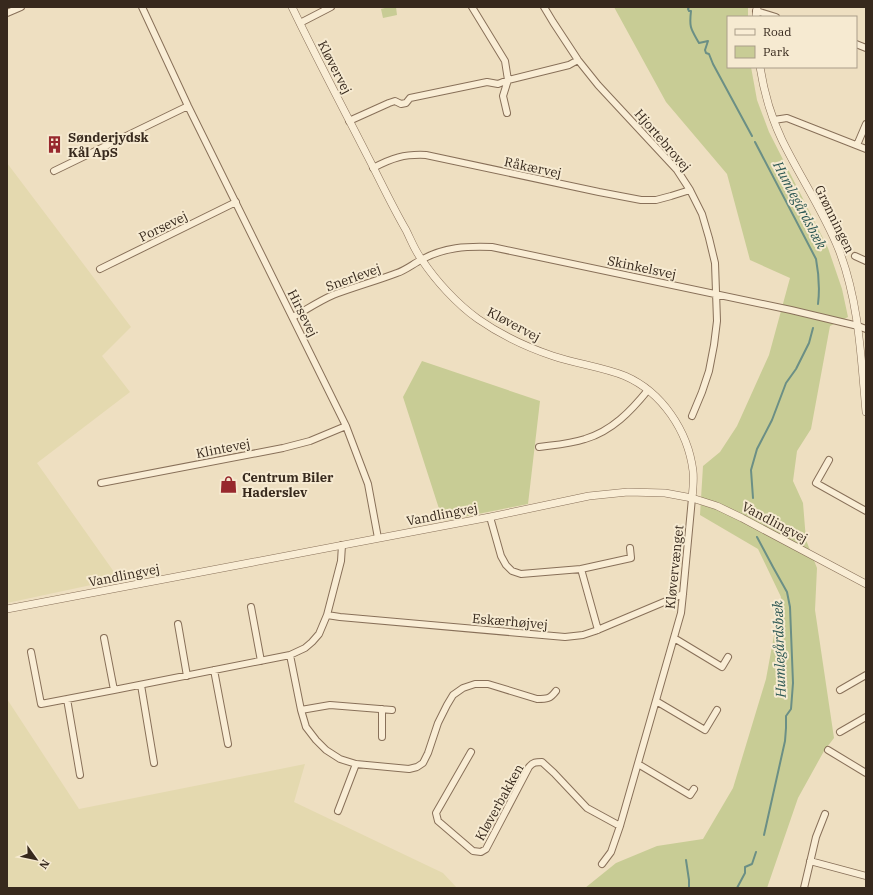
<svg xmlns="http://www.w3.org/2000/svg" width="873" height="895" viewBox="0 0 873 895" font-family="'IBM Plex Serif',serif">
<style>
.farmland{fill:#e4d9af}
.green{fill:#c8cc95}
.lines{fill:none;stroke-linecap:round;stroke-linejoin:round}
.stream{stroke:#6b8f85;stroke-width:2}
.minor-casing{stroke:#887059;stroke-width:8}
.tertiary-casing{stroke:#887059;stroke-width:8}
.minor{stroke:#f9edd5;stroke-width:6}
.tertiary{stroke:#f9edd5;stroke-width:7}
.labels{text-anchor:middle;stroke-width:4;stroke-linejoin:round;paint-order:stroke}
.street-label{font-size:13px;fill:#37291d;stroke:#f6ead1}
.poi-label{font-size:13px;font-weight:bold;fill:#37291d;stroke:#f6ead1;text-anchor:start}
.water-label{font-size:14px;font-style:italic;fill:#2c5753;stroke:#f6ead1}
</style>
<rect width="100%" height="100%" fill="#eedfc1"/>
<!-- farmland -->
<path class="farmland" d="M7 163 131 327 102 356 130 392 37 463 119 579 7 603Z
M7 699 79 809 305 764 294 802 443 873 457 888H7Z"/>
<!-- green -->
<path class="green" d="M389 7H396L397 15 383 18 381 9Z
M614 7H748V17H728V67H751L757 100 769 132 828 248 842 289 848 317 830 326 811 429 797 451 793 481 803 503 806 540 817 568 815 610 834 738 824 751 798 798 767 888H585L616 863 657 846 703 839 733 788 766 679 781 597 758 549 700 515 703 466 720 452 737 426 769 355 790 278 750 260 727 174 666 102Z
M422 361 540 401 528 504 443 521 403 397Z"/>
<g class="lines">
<!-- stream -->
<path class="stream" d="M689 7 688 9 689 11H691C689 28 691 29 699 43L708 41 705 50 706 53 709 54 713 64 752 136
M755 142 816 259C819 275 820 288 818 304
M753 498 751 470 757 449 772 420 786 383 796 369 809 343 813 328
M757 537 773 567 787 592 790 607 793 683 791 709 786 716V728L785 741 764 835
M686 860 689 880V888
M737 888 745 873V867L752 864 756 852"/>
<defs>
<path id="minor" d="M142 7 188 106 346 426 368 484 378 538
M472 7 505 61 508 80 503 96 507 113
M544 7 553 22 578 60 598 85 677 170 690 190 702 214 709 238 715 263 717 321 714 345 709 371 702 392 692 416
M756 11 776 17
M7 13 21 7
M300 23 331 7
M856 44 866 48
M774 120 787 118 866 149
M349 121 389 103 395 101 401 104 406 103 410 98 487 82 498 84 508 80 569 65 578 60
M857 145 866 124
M373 168C392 158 404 154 426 155L599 192 641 200H656L671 196 690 190
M54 171 188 106
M855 256 866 261
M100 269 236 202
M293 317C306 310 319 301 333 295 354 287 376 281 397 273 406 270 413 264 421 260 444 247 467 246 492 247L791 310 858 326 866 329
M539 447C554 445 570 444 585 439 612 431 631 411 648 390
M829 460 816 483 866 511
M101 483 283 448 310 441 346 426
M490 517 501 556 506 565 512 571 521 574 581 569 631 558 630 548
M581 569 598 630
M251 607 261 661
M327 615 340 617 565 637 583 635 595 631 683 594
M178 624 187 676
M104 638 114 690
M674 638 722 667 728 657
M31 652 41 704 114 690 290 655 305 648 312 642 319 634 327 615 341 561 342 545
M290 655 301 710 306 727 316 740 326 750 340 759 356 764 338 811
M214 670 228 744
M141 685 154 763
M840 690 866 675
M67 699 80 775
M656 701 705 730 717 710
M301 710 330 705 392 710
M840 732 866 717
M382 737V709
M828 750 866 773
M471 752 436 813 438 821 473 851 481 852 486 849 529 767C533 762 536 762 542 762L554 773 587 808 620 826
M356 764 409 769 417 767 423 763 428 753 438 723 447 705 453 695 463 688 475 684H488L537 699C547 699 550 699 556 691
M638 764 690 795 694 789
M810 861 866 876
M602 864 611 852 620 826 681 613 683 594 692 498
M804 888 816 837 825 814"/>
<path id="tertiary" d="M292 7C316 57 342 106 367 155 380 180 392 206 406 230 411 240 415 251 422 260 436 281 457 304 478 319 501 335 526 347 553 356 577 364 602 367 625 376 662 392 688 431 693 471 694 480 693 489 692 498
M756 17 757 7
M760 67C764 92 771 117 782 140 800 177 824 212 839 250 859 302 861 357 866 412
M7 609 490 517 589 496 628 492 665 493 692 498 717 506 742 518 866 584"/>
</defs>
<!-- minor casing -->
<use href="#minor" class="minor-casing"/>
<!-- tertiary casing -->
<use href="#tertiary" class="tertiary-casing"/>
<!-- minor -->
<use href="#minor" class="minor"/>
<!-- tertiary -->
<use href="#tertiary" class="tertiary"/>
</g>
<!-- icons -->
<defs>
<symbol id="building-bare" viewBox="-9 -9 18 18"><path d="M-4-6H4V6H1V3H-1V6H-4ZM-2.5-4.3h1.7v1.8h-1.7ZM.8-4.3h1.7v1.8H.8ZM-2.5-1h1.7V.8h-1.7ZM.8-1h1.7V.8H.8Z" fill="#97282d" stroke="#f6ead1" stroke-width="2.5" paint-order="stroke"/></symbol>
<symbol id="shop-bare" viewBox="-9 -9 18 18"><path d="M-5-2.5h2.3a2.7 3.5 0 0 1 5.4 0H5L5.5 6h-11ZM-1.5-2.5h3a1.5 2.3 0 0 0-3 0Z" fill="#97282d" stroke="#f6ead1" stroke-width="2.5" paint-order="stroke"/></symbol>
</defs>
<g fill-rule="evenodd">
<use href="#building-bare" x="42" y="132" width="25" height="25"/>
<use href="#shop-bare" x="216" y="472" width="25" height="25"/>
</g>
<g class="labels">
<!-- street labels -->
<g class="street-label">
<text transform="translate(335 67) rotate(63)" y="5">Kløvervej</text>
<text transform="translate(663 140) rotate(49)" y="5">Hjortebrovej</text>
<text transform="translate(533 167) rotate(12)" y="5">Råkærvej</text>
<text transform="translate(835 219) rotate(64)" y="5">Grønningen</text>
<text transform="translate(163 226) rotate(-26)" y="5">Porsevej</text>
<text transform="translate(642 267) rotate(12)" y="5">Skinkelsvej</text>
<text transform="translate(353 277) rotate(-20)" y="5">Snerlevej</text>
<text transform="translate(303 313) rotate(64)" y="5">Hirsevej</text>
<text transform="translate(514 324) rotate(28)" y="5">Kløvervej</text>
<text transform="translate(223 448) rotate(-11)" y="5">Klintevej</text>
<text transform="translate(442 514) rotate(-11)" y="5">Vandlingvej</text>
<text transform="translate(775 522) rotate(28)" y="5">Vandlingvej</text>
<text transform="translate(674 567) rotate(-84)" y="5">Kløvervænget</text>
<text transform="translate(124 575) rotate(-11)" y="5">Vandlingvej</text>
<text transform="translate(510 621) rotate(5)" y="5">Eskærhøjvej</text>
<text transform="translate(499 802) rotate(-61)" y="5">Kløverbakken</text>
</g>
<!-- poi labels -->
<g class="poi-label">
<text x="68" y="142">Sønderjydsk<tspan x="68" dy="15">Kål ApS</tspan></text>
<text x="242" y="482">Centrum Biler<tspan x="242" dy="15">Haderslev</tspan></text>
</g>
<!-- water labels -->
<g class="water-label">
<text transform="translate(800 205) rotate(62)" y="5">Humlegårdsbæk</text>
<text transform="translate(779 649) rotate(-92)" y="5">Humlegårdsbæk</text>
</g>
</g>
<!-- border -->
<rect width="873" height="895" fill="none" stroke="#37291d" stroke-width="16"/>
<!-- legend -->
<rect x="727" y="16" width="130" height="52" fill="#f6ead1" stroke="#aa9d89"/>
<rect x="735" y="29" width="20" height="6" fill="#f9edd5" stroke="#aa9d89"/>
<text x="763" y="36" font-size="12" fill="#37291d">Road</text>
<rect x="735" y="46" width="20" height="12" fill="#c8cc95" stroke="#aa9d89"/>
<text x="763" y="56" font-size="12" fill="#37291d">Park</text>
<!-- north arrow -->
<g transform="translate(36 859) rotate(123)" stroke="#f6ead1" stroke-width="3" paint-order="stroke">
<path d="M0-3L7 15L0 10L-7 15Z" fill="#37291d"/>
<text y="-6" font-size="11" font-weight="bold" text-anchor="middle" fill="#37291d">N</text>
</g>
</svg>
